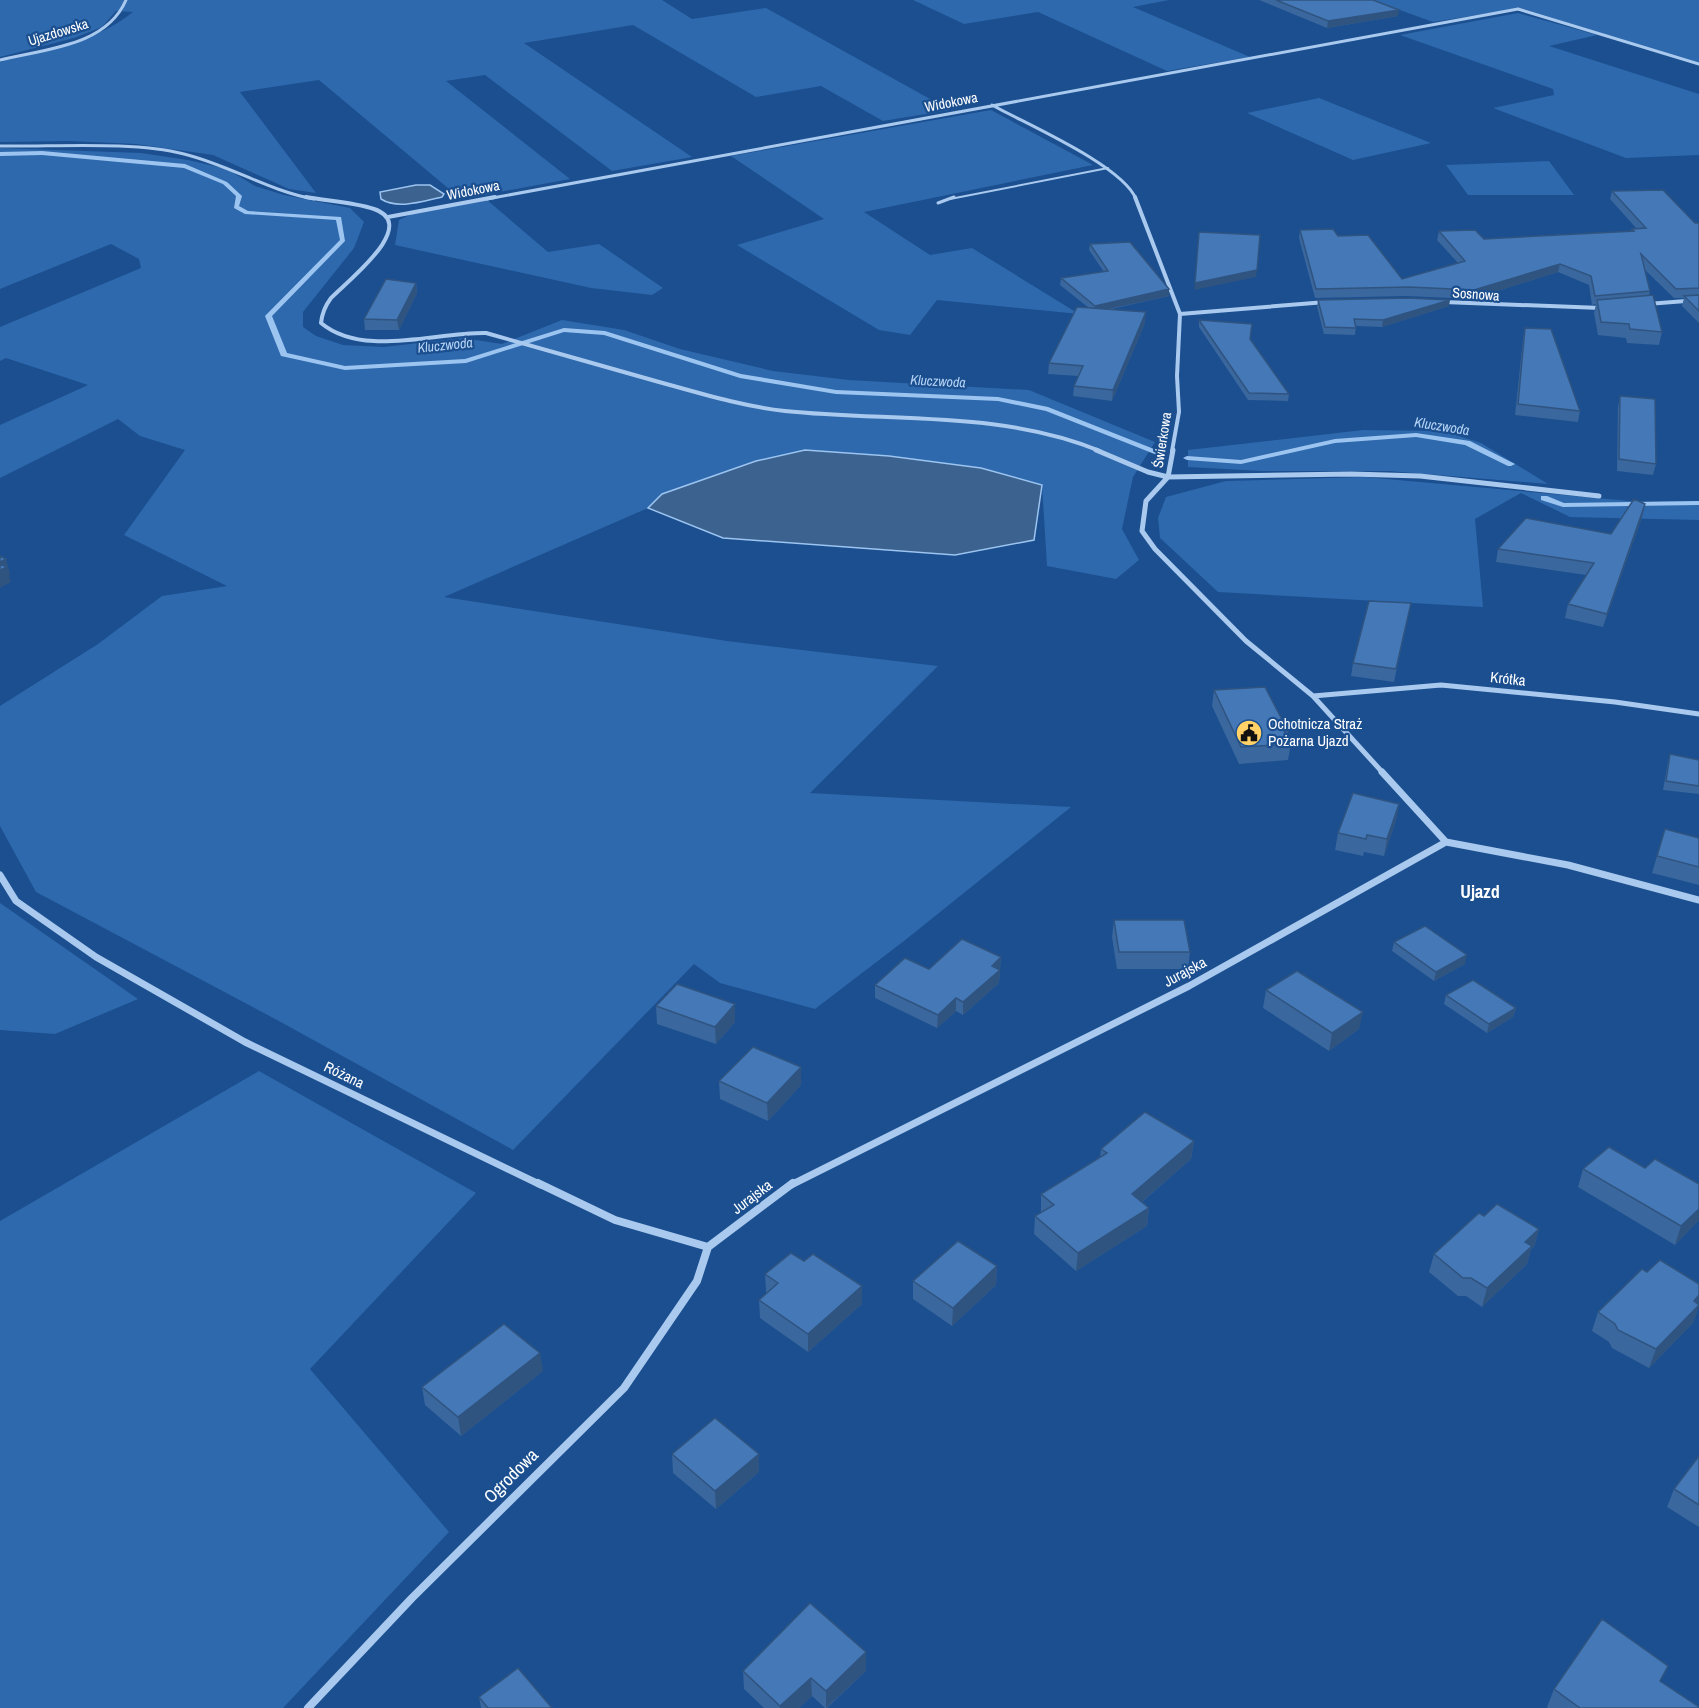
<svg xmlns="http://www.w3.org/2000/svg" width="1699" height="1708" viewBox="0 0 1699 1708" font-family="'Archivo Narrow',sans-serif">
<style>
.green{fill:#2e69ad}
.water{fill:#3c6290;stroke:#9cc4f0;stroke-width:1.5}
.lines{fill:none;stroke-linecap:round;stroke-linejoin:round}
.stream{fill:#9cc4f0;fill-rule:evenodd}
.lane-far1{stroke:#a9c9ee;stroke-width:2}
.lane{stroke:#a9c9ee;stroke-width:3}
.street-far4{stroke:#a9c9ee;stroke-width:3}
.street-far3{stroke:#a9c9ee;stroke-width:4}
.street-far2{stroke:#a9c9ee;stroke-width:5}
.street-far1{stroke:#a9c9ee;stroke-width:7}
.street{stroke:#a9c9ee;stroke-width:8}
.wall{fill:#3a679d}
.shaded-wall{fill:#305480}
.building{fill:#4478b7;stroke:#305480;stroke-width:1.5}
.labels{text-anchor:middle;stroke-width:4.5;stroke-linejoin:round;paint-order:stroke}
.far-street-label{font-size:14px;fill:#fff;stroke:#1b4f8f}
.far-water-label{font-size:14px;font-style:italic;fill:#b5d3f5;stroke:#1b4f8f}
.street-label{font-size:15px;fill:#fff;stroke:#1b4f8f}
.poi-label{font-size:15px;fill:#fff;stroke:#1b4f8f;text-anchor:start}
.quarter-label{font-size:18px;font-weight:bold;fill:#fff;stroke:#1b4f8f}
.near-street-label{font-size:18px;fill:#fff;stroke:#1b4f8f}
</style>
<rect width="100%" height="100%" fill="#1b4f8f"/>
<!-- green -->
<path class="green" d="M0 0H662L692 19 766 8 950 110 883 121 821 86 756 97 633 25 524 43 692 157 612 171 485 75 446 81 570 179 461 199 319 80 240 92 316 193 289 189 213 155 136 144 70 141 0 142V62C46 49 96 42 133 12L116 11 102 27 74 38 0 57Z
M913 0H1169L1133 7 1250 57 1167 71 1038 12 964 24Z
M1372 0H1699V64L1521 8 1433 22Z
M1518 13 1597 35 1549 46 1699 94V155L1626 158 1493 108 1554 95 1553 89 1400 35Z
M1319 98 1431 143 1353 160 1247 113Z
M991 110 1093 165 864 212 930 255 972 248 1079 314 937 300 910 335 879 330 737 245 824 219 731 156Z
M0 148 141 153 188 160 227 169 255 186 284 195 350 208 364 222 354 248 303 312V327L316 336 343 345 384 347 463 338 502 344 562 320 624 330 680 349 773 371 849 380 1029 390 1155 442 1133 477 1122 529 1139 560 1116 579 1047 566 1042 485 981 468 889 456 805 450 756 461 662 494 648 508 444 597 727 641 938 666 810 793 1071 807 904 941 815 1009 720 983 694 964 513 1150 277 1020 36 892 0 826V706L98 644 162 596 227 586 124 535 185 450 140 436 118 419 0 478V425L88 385 6 358 0 361V327L141 268 139 259 111 244 0 289Z
M1549 161 1574 195H1468L1446 165Z
M487 200 548 252 599 244 663 288 652 295 591 288 395 245 399 220 416 212Z
M1363 430 1443 431 1481 443 1548 484 1389 471H1261L1188 467V450Z
M1364 477 1641 502 1699 501V520L1570 517 1521 493 1475 519 1483 607 1218 592 1160 538 1158 518 1166 497 1226 481Z
M0 903 138 999 55 1034 0 1030Z
M259 1071 476 1193 310 1369 449 1532 283 1708H0V1221Z"/>
<!-- water -->
<path class="water" d="M416 185H430L444 194 442 197C423 201 398 210 381 199L380 192Z
M805 450 889 456 981 468 1042 485 1034 540 955 555 723 538 648 508 662 494 756 461Z"/>
<g class="lines">
<!-- stream -->
<path class="stream" d="M42 151 185 164 227 182 242 196 239 206 248 211 341 217 345 241 272 316 287 353 345 366 465 359 564 328 605 331 741 374 836 390 998 397 1048 407 1164 453 1163 455H1157L1046 411 998 401 836 394 740 378 604 335 564 332 466 363 345 370 281 356 265 316 340 240 336 220 245 214 234 208 236 196 223 184 184 168 42 155 0 156V152Z
M1416 433 1470 441 1515 464 1511 466H1508L1465 445 1416 437 1335 443 1241 464 1187 460 1183 458 1187 456 1241 460 1335 439Z
M1541 496H1547L1564 503 1699 501V505L1563 507 1541 500Z"/>
<!-- lane-far1 -->
<path class="lane-far1" d="M950 199 1108 168"/>
<!-- lane -->
<path class="lane" d="M938 203 954 197"/>
<!-- street-far4 -->
<path class="street-far4" d="M0 60C43 49 106 47 126 0
M992 105C1026 124 1122 165 1136 199
M0 146C55 147 132 141 184 154 229 165 269 191 314 199
M487 199 1518 9 1699 64"/>
<!-- street-far3 -->
<path class="street-far3" d="M306 197C327 201 353 202 374 209 421 225 346 282 331 298 325 306 322 313 321 323 363 358 435 332 486 333 541 349 597 364 652 380 696 392 740 406 785 411 889 422 1001 410 1100 451
M1135 197 1180 314 1177 376 1179 412 1172 451
M388 217 495 197
M1444 302 1601 308
M1647 304 1699 300
M1180 314 1326 302"/>
<!-- street-far2 -->
<path class="street-far2" d="M1096 450 1148 472 1168 477 1351 474 1420 476 1599 496
M1173 450 1168 477 1146 501 1142 531 1155 549 1246 641 1313 696 1384 774
M1313 696 1441 685 1615 702 1699 714"/>
<!-- street-far1 -->
<path class="street-far1" d="M1382 772 1446 842
M0 875 16 901 96 957 245 1042 541 1185
M791 1185 1189 986 1446 842 1568 865 1699 900"/>
<!-- street -->
<path class="street" d="M538 1183 615 1220 708 1247
M708 1247 793 1183
M308 1708 412 1598 624 1388 697 1281 708 1247"/>
</g>
<!-- wall -->
<path class="wall" d="M1259 0H1373L1398 16 1327 28Z
M1612 191 1695 223H1699V323L1682 306 1684 298H1674L1644 269 1650 291 1649 296 1662 332 1659 345 1627 343 1626 338 1598 335 1594 313 1596 304 1592 305 1589 285 1558 272 1472 299 1407 296 1315 298 1299 238 1300 230 1338 236 1402 279 1458 263 1437 240 1439 231 1484 239 1631 231 1632 229 1636 228 1610 199Z
M1090 244 1169 289V296L1107 310 1145 323 1112 401 1073 396 1074 386 1078 376 1048 374 1049 363 1089 308 1060 285 1061 278 1104 272 1089 250Z
M416 283 417 293 399 330H365L364 319Z
M1318 300 1449 306 1382 327 1356 326 1355 335 1324 334 1317 307Z
M1199 320 1289 394 1288 401 1248 400 1199 327Z
M1525 328 1580 411 1578 422 1515 415 1523 339Z
M1620 396 1656 464 1653 475 1617 471 1618 407Z
M1642 517 1603 627 1565 618 1568 604 1586 575 1496 562 1498 549 1611 534Z
M1408 615 1394 682 1351 676 1353 663Z
M1214 690 1288 731 1287 736 1291 744 1288 760 1239 764 1212 706Z
M1670 754 1699 760V794L1663 790 1668 762Z
M1399 804 1396 820 1384 856 1364 852 1363 856 1335 850 1338 833Z
M1665 829 1699 838V885L1652 873Z
M1114 920 1190 952 1188 969H1117L1112 937Z
M1394 942 1465 964 1434 981 1392 951Z
M1001 957 999 983 963 1015 956 1011 937 1028 875 998V985L929 969Z
M1266 990 1359 1029 1329 1051 1263 1008Z
M1446 995 1516 1008 1513 1017 1487 1033 1444 1004Z
M735 1004V1022L716 1044 657 1024 656 1006Z
M719 1081 801 1085 768 1121 720 1099Z
M1194 1141 1191 1159 1142 1202 1149 1208 1147 1226 1076 1271 1034 1234 1035 1216 1041 1213V1194L1100 1157 1101 1149Z
M1645 1168 1699 1184V1220L1675 1245 1578 1187 1583 1169Z
M1484 1216 1539 1229 1534 1247 1531 1249 1527 1264 1482 1307 1466 1296H1458L1429 1272 1434 1254Z
M997 1266 996 1285 952 1326 913 1299V1281Z
M1647 1272 1699 1284V1306L1693 1323 1649 1368 1612 1348 1609 1342 1592 1331 1598 1312Z
M765 1274 862 1304 808 1352 760 1318 759 1300 767 1293 766 1292Z
M543 1371 461 1436 425 1405 422 1387Z
M672 1454H759V1472L716 1509 673 1473Z
M1699 1456V1527L1667 1507 1674 1489Z
M743 1671H866L827 1708H825L812 1696 799 1708H764L744 1689Z
M1554 1689 1699 1708H1548L1547 1707Z
M479 1697 552 1708H481Z"/>
<!-- shaded-wall -->
<path class="shaded-wall" d="M1399 10 1398 16 1327 28 1328 21Z
M1560 264 1558 272 1472 299 1474 290Z
M1257 270 1256 277 1194 290 1195 283Z
M416 283 417 293 399 330 397 320Z
M1169 289V296L1094 312 1095 306Z
M1450 300 1449 306 1382 327 1383 320Z
M1146 312 1145 323 1112 401 1113 390Z
M1645 504 1642 517 1603 627 1607 614Z
M6 559 10 574 9 575 11 582 0 588V562Z
M1399 804 1396 820 1384 856 1387 839Z
M1467 955 1465 964 1434 981 1436 972Z
M1001 957 999 983 963 1015V1002L992 966Z
M956 998V1011L937 1028 938 1015Z
M735 1004V1022L716 1044 715 1027Z
M1516 1008 1513 1017 1487 1033 1489 1024Z
M1363 1012 1359 1029 1329 1051 1332 1033Z
M801 1067V1085L768 1121 767 1103Z
M1194 1141 1191 1159 1130 1212 1132 1194Z
M1149 1208 1147 1226 1076 1271 1078 1253Z
M1699 1209V1220L1675 1245 1681 1226Z
M1539 1229 1534 1247 1531 1249 1527 1264 1482 1307 1487 1288 1525 1242Z
M997 1266 996 1285 952 1326 953 1308Z
M862 1286V1304L808 1352V1334Z
M1699 1295V1306L1693 1323 1649 1368 1656 1349Z
M540 1353 543 1371 461 1436 458 1417Z
M759 1454V1472L716 1509 715 1491Z
M866 1652V1671L826 1708V1691Z
M811 1678 812 1696 799 1708H780V1706Z"/>
<!-- building -->
<path class="building" d="M1276 0H1373L1399 10 1328 21Z
M1663 190 1695 223H1699V288L1676 289 1641 254 1650 291 1595 296 1591 276 1560 264 1474 290 1409 287 1316 289 1300 230 1333 229 1338 236 1368 235 1402 279 1465 261 1439 231 1475 230 1484 239 1634 231 1632 229 1646 228 1612 191Z
M1199 232 1260 235 1257 270 1195 283Z
M1130 242 1169 289 1095 306 1061 278 1108 271 1090 244Z
M386 279 416 283 397 320 364 319Z
M1653 295 1662 332 1630 329 1629 324 1601 322 1597 300Z
M1699 295V311L1684 296Z
M1408 298 1450 300 1383 320 1354 319 1356 328 1325 327 1318 300Z
M1077 307 1146 312 1113 390 1074 386 1083 366 1049 363Z
M1199 320 1252 324 1250 339 1289 394 1249 393Z
M1525 328 1551 329 1580 411 1518 404Z
M1620 396 1655 399 1656 464 1619 459Z
M1634 499 1645 504 1607 614 1568 604 1594 563 1498 549 1526 518 1611 534Z
M0 556 6 559 0 562Z
M0 564 7 567 0 570Z
M1369 601 1411 603 1396 669 1353 663Z
M1265 687 1288 731H1284L1291 744 1241 747 1214 690Z
M1670 754 1699 760V786L1666 781Z
M1353 793 1399 804 1387 839 1367 835 1366 839 1338 833Z
M1665 829 1699 838V867L1657 856Z
M1114 920H1184L1190 952H1119Z
M1425 926 1467 955 1436 972 1394 942Z
M962 939 1001 957 992 966 1000 970 963 1002 956 998 938 1015 875 985 905 958 929 969Z
M1297 971 1363 1012 1332 1033 1266 990Z
M1473 980 1516 1008 1489 1024 1446 995Z
M677 984 735 1004 715 1027 656 1006Z
M753 1047 801 1067 767 1103 719 1081Z
M1145 1112 1194 1141 1132 1194 1149 1208 1078 1253 1035 1216 1054 1205 1041 1194 1107 1153 1101 1149Z
M1609 1147 1645 1168 1655 1159 1699 1184V1209L1681 1226 1583 1169Z
M1497 1204 1539 1229 1525 1242 1532 1246 1487 1288 1471 1278H1463L1434 1254 1479 1213 1484 1216Z
M958 1241 997 1266 953 1308 913 1281Z
M791 1253 804 1261 813 1254 862 1286 808 1334 759 1300 778 1283 765 1274Z
M1660 1260 1699 1284V1295L1694 1301 1699 1305 1656 1349 1618 1330 1615 1324 1598 1312 1642 1269 1647 1272Z
M504 1324 540 1353 458 1417 422 1387Z
M715 1418 759 1454 715 1491 672 1454Z
M1699 1456V1505L1674 1489Z
M810 1603 866 1652 826 1691 811 1678 780 1706 743 1671Z
M1602 1619 1668 1666 1660 1681 1699 1707V1708H1580L1554 1689Z
M518 1668 552 1708H488L479 1697Z"/>
<!-- icons -->
<defs>
<symbol id="civic-disc" viewBox="-11 -11 22 22"><circle r="9.5" fill="#ffd166" stroke="#1b4f8f"/><path d="M-.6-6.5H3V-4.5H.6V-3L4-1V1h2V6H-6V1h2V-1L-.6-3ZM-1.2 2.5V6h2.4V2.5Z" fill="#111"/></symbol>
</defs>
<g fill-rule="evenodd">
<use href="#civic-disc" x="1234" y="718" width="30" height="30"/>
</g>
<g class="labels">
<!-- far-street labels -->
<g class="far-street-label">
<text transform="translate(58 32) rotate(-17)" y="5">Ujazdowska</text>
<text transform="translate(951 102) rotate(-11)" y="5">Widokowa</text>
<text transform="translate(473 190) rotate(-11)" y="5">Widokowa</text>
<text transform="translate(1476 294) rotate(4)" y="5">Sosnowa</text>
<text transform="translate(1162 440) rotate(-81)" y="5">Świerkowa</text>
</g>
<!-- far-water labels -->
<g class="far-water-label">
<text transform="translate(445 345) rotate(-6)" y="5">Kluczwoda</text>
<text transform="translate(938 381) rotate(3)" y="5">Kluczwoda</text>
<text transform="translate(1442 426) rotate(9)" y="5">Kluczwoda</text>
</g>
<!-- street labels -->
<g class="street-label">
<text transform="translate(1508 679) rotate(6)" y="5">Krótka</text>
<text transform="translate(1185 972) rotate(-28)" y="5">Jurajska</text>
<text transform="translate(344 1075) rotate(26)" y="5">Różana</text>
<text transform="translate(752 1197) rotate(-37)" y="5">Jurajska</text>
</g>
<!-- poi labels -->
<g class="poi-label">
<text x="1268" y="729">Ochotnicza Straż<tspan x="1268" dy="17">Pożarna Ujazd</tspan></text>
</g>
<!-- quarter labels -->
<g class="quarter-label">
<text x="1480" y="898">Ujazd</text>
</g>
<!-- near-street labels -->
<g class="near-street-label">
<text transform="translate(511 1476) rotate(-45)" y="6">Ogrodowa</text>
</g>
</g>
</svg>
